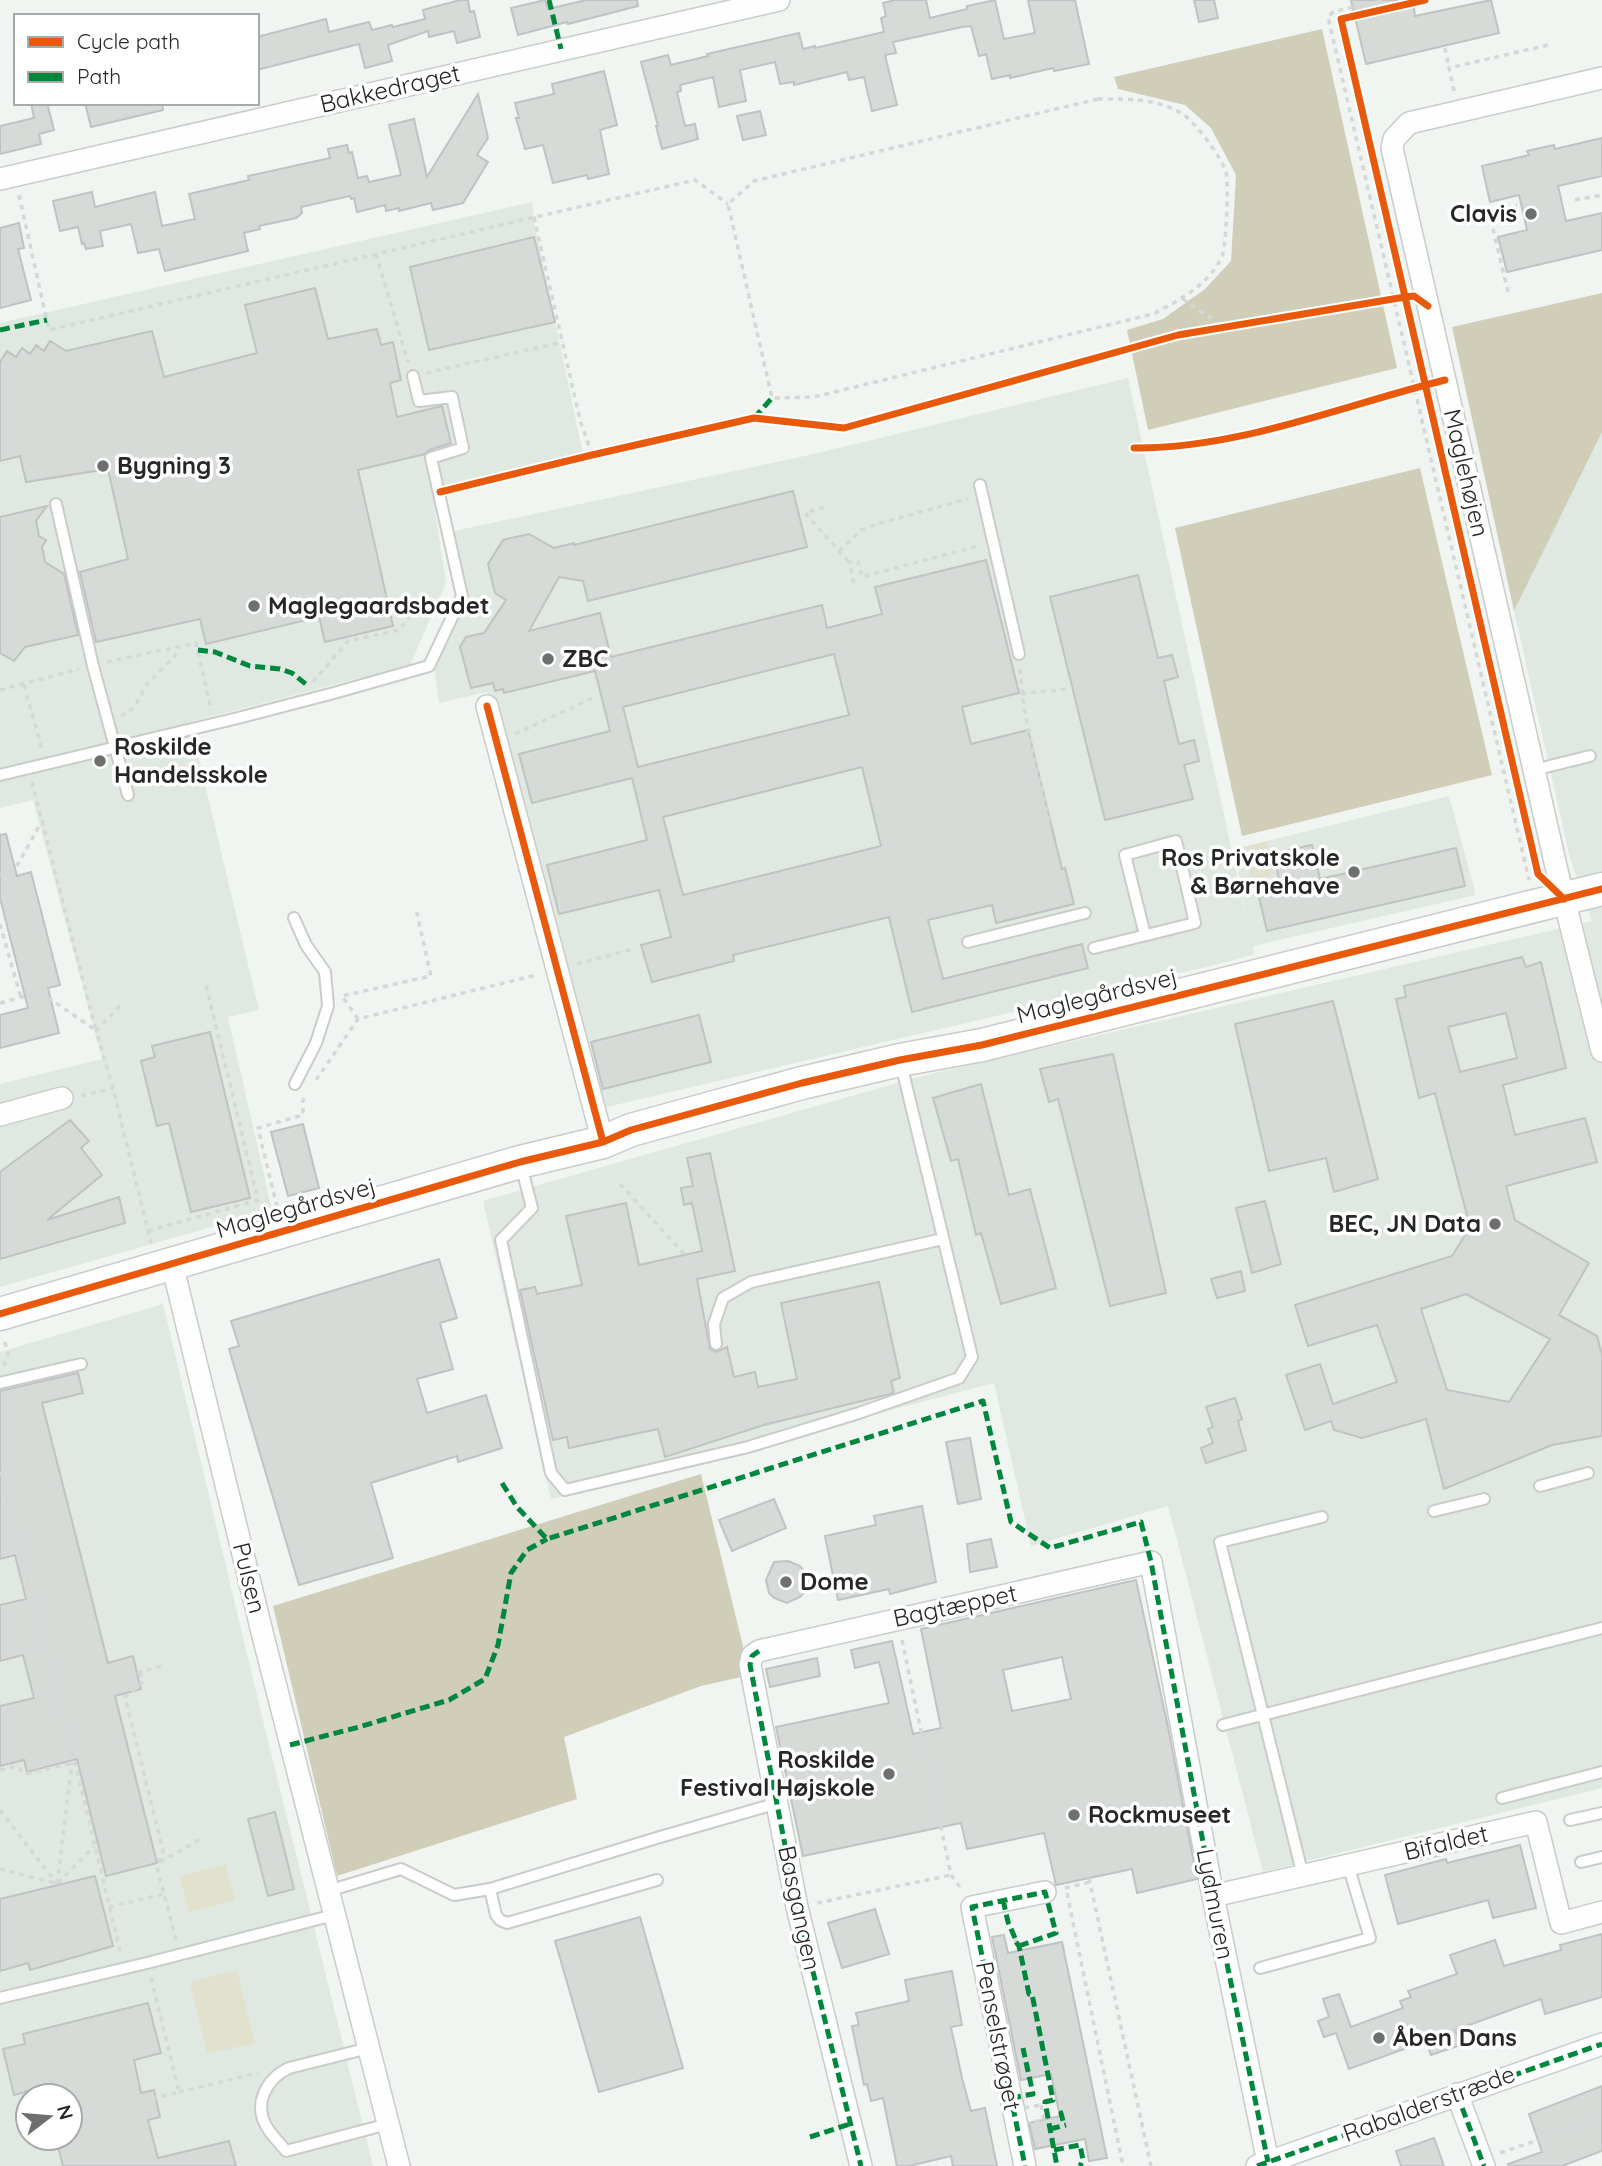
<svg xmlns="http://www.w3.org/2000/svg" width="1602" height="2166" viewBox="0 0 1602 2166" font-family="Quicksand,sans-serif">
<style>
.built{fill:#e0e9e1;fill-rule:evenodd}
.green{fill:#e1e1ce}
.forest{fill:#d0ceb8}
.building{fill:#d7dbd8;stroke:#c0c3c1;stroke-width:2;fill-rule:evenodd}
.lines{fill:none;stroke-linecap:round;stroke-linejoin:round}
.lane-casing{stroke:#c9ccc9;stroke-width:14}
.street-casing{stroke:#c9ccc9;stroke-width:24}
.secondary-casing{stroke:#c9ccc9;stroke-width:35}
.path{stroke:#d6d7d7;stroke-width:3.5;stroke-dasharray:5 5;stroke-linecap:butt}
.lane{stroke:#fdfefd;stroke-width:10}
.street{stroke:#fdfefd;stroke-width:21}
.secondary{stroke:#fdfefd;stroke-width:32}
.quiet{stroke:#00873e;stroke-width:5;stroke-dasharray:10 5;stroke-linecap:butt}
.cycleway-casing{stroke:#fff;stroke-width:11}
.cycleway{stroke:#e8590c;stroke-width:7}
.poi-dot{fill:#6d706d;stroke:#fff;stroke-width:2.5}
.labels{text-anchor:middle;stroke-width:7;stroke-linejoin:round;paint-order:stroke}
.street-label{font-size:24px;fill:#262826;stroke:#fff}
.poi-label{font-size:24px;font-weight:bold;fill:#262826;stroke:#fff;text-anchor:start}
</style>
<rect width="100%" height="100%" fill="#f0f5f1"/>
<!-- built -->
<path class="built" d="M532 202 535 226 583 454 432 490 446 583 410 665 190 722 259 1010 228 1017 272 1210 0 1287V1084L102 1059 33 800 0 808V323Z
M1128 378 1248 924 1234 849 1449 796 1476 895 1253 946 1254 954 1227 962 598 1109 487 692 439 703 434 666 468 595 454 531 814 454Z
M1602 432V1788L1263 1872 1168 1506 1031 1546 994 1383 551 1499 483 1201 918 1077 1592 921 1570 858 1514 611Z
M163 1304 260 1708 373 2166H0V1352ZM28 2096H70V2138H28Z"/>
<!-- green -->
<path class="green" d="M1267 841 1274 875 1252 883 1245 847Z
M225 1864 235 1900 189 1912 179 1876Z
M237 1970 255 2043 207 2054 190 1982Z"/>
<!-- forest -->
<path class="forest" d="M1322 29 1397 368 1148 430 1127 330 1163 319 1205 289 1231 261 1236 175 1211 128 1185 105 1118 89 1114 77Z
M1602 293V432L1514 611 1452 327Z
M1420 468 1492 775 1242 836 1175 528Z
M701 1474 750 1675 701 1686 564 1737 577 1799 337 1876 273 1606Z"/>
<!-- building -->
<path class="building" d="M460 0H468L470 12 474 11 480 37 457 43 454 31 429 37 428 31 388 45 392 61 365 68 359 44 257 70V37L326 19 329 32 369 22 372 30 392 25 393 27 425 19 423 10Z
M545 0 548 9 586 0H637L638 6 568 24 567 22 518 35 511 8Z
M895 0H926L930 18 967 9V6L995 0 1004 39 1035 33 1028 0H1075L1089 64 1054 71 1053 68 1010 78V75L992 79 986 54 979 56 971 26 962 27 893 42 896 53 885 55 897 105 872 111 864 77 849 80 847 72 794 85V82L780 84 775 62 740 70 746 101 719 107 713 77 680 85 681 91 677 92 685 126 695 124 698 139 662 149 656 126H658L641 62 668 55 671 65 708 56 707 54 799 33 803 49 815 46V48L884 32 881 18 886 16 883 3Z
M1194 0H1214L1218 18 1199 22Z
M1351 0H1413L1415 16 1491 0 1499 33 1366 64Z
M604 71 617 125 600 130 609 174 588 179 587 175 553 183 543 145 525 149 516 118H519L515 103 554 94 552 84Z
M478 94 488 138 477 155 488 162 463 203 433 210 431 203 399 211V208L386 211 385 205 357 212 354 198 351 199 350 196 301 207 302 213 296 218 259 226 260 229 244 233 248 251 165 271 159 249 138 253 131 224 100 231 103 246 86 249 84 243 82 244 78 227 60 231 53 201 92 192 95 207 155 192 162 226 195 219 189 194 249 180 248 176 330 158 328 149 347 145 349 153 352 152 358 178 367 176 369 182 401 175 389 125 414 119 427 177Z
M31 103H47L54 130 39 134 41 144 0 154V126L34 118Z
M85 103H162L163 110 91 127Z
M760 111 766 135 743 140 737 116Z
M1602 138V176L1558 186 1566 221 1602 213V250L1507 272 1498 237 1527 230 1519 195 1490 202 1482 166 1529 155 1527 151 1554 145 1555 149Z
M19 223 24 248 18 249 31 300 0 308V228Z
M534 237 555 322 429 350 410 267Z
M315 288 328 339 377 329 381 345 393 342 401 380 390 383 397 417 442 406 451 443 429 450 425 454 358 470 393 626 325 642 319 617 206 644 200 619 96 642 80 572 128 559 108 469 26 482 20 456 0 461V362L7 351 16 357 22 348 30 354 36 345 44 351 50 341 66 351 152 331 164 377 257 353 245 305Z
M793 491 807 547 588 601 583 581 559 577 529 631 600 613 611 657 822 605 827 628 882 614 875 587 986 560 1019 693 962 707 971 744 1028 730 1062 869 1065 868 1074 904 996 923 992 905 928 920 943 979 1082 944 1088 968 912 1012 889 917 733 955 734 961 652 982 641 945 671 937 659 890 559 914 547 865 647 840 632 778 532 803 519 754 610 731 595 671 504 693 503 689 495 691 493 683 471 688 460 647 466 637 484 633 506 600 495 593 488 564 503 540 529 534 554 548 574 543V545ZM834 654 849 715 638 767 623 707ZM862 767 881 846 683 895 663 817Z
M47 506 36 521 39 536 46 540 42 547 45 562 64 574 78 635 25 647 14 661 0 653V517Z
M1138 575 1158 658 1172 655 1178 677 1164 681 1179 744 1194 740 1199 761 1184 765 1193 799 1105 820 1050 597Z
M6 834 17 876 31 872 60 985 48 988 59 1033 0 1048V1015L28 1008 0 898V835Z
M1312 845 1320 879 1456 848 1465 886 1267 931 1258 893 1281 888 1273 853Z
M1522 957 1526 967 1541 962 1566 1068 1503 1085 1515 1135 1585 1118 1597 1162 1506 1186 1515 1220 1589 1263 1559 1315 1597 1336 1602 1355V1436L1552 1445 1444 1489 1426 1419 1362 1438 1334 1430 1331 1421 1305 1430 1286 1375 1320 1364 1333 1404 1397 1382 1377 1325 1308 1346 1295 1305 1452 1256 1470 1227 1435 1093 1419 1098 1396 999 1406 997 1404 986ZM1506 1013 1517 1058 1460 1072 1448 1027ZM1466 1294 1550 1339 1509 1402 1447 1390 1421 1309Z
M1333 1001 1378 1179 1334 1192 1326 1158 1269 1171 1235 1024Z
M699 1015 711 1062 603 1089 591 1042Z
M210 1032 250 1198 191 1212 169 1123 157 1126 141 1061 155 1057 152 1046Z
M1113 1054 1166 1293 1110 1306 1058 1099 1049 1102 1040 1069Z
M981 1084 1009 1195 1030 1189 1056 1288 1001 1304 981 1233 976 1235 958 1159 951 1161 933 1098Z
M70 1120 89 1141 81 1148 102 1175 47 1220 119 1197 125 1223 0 1259V1172Z
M303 1124 319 1188 288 1196 271 1132Z
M710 1153 735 1271 697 1279 710 1349 717 1352 727 1347 734 1377 755 1372 758 1387 797 1379 781 1303 879 1282 900 1378 891 1381 894 1393 764 1425 665 1457 658 1429 569 1448 567 1437 553 1440 520 1290 535 1287 537 1294 582 1285 566 1216 626 1203 639 1265 702 1251 692 1203 684 1205 681 1188 693 1186 687 1158Z
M1265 1201 1281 1264 1252 1273 1236 1208Z
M439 1259 457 1318 440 1323 453 1369 417 1379 427 1413 486 1395 502 1448 458 1462 457 1456 371 1483 393 1558 299 1585 229 1349 239 1346 231 1321Z
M1241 1271 1245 1291 1217 1298 1211 1279Z
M78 1373 83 1393 42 1403 108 1663 133 1656 137 1673 141 1689 115 1696 157 1863 106 1876 77 1759 27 1772 24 1760 0 1766V1706L34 1698 23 1655 0 1661V1605L26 1599 15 1555 0 1559V1391Z
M1235 1398 1242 1419 1238 1421 1246 1450 1206 1463 1201 1448 1213 1443 1208 1429 1213 1427 1206 1407Z
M970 1438 981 1499 958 1504 946 1442Z
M774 1499 786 1528 732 1551 719 1520Z
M922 1506 936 1582 890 1594 889 1589 838 1600 825 1536 876 1525 874 1516Z
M991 1539 997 1567 970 1572 967 1544Z
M788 1561 800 1566 809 1577 805 1592 800 1597 787 1603 774 1598 769 1593 766 1580 774 1562Z
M1136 1580 1168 1727 1197 1879 1137 1893 1132 1869 1056 1885 1044 1833 967 1849 961 1823 803 1856 776 1727 889 1703 879 1662 855 1668 851 1650 892 1641 913 1734 941 1728 921 1629ZM1062 1657 1071 1699 1012 1711 1003 1670Z
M817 1658 820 1676 770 1687 766 1669Z
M275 1812 294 1889 268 1896 248 1819Z
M1520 1845 1536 1908 1493 1918 1488 1900 1398 1924 1385 1875 1446 1859 1447 1863Z
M95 1876 113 1946 30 1970 28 1963 0 1971V1899Z
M875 1909 889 1954 842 1968 828 1923Z
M640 1917 683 2068 599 2092 555 1941Z
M1602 1934V1997L1545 2014 1541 1999 1455 2030 1461 2045 1431 2055 1426 2041 1349 2069 1336 2033 1324 2037 1318 2021 1329 2017 1323 1999 1339 1994 1351 2027 1403 2008 1400 2001 1411 1997 1408 1991 1457 1974 1450 1955 1495 1940 1504 1966 1561 1950 1560 1945Z
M1004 1935 1008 1953 1062 1942 1107 2158 1089 2161 1085 2139 1035 2149 1029 2123 1060 2116 1051 2074 1021 2080 992 1937Z
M952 1971 962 2025 951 2027 962 2078 971 2111 985 2108 997 2166H953L951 2156 909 2166H897L883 2098 871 2101 867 2084 864 2085 852 2026 859 2025 856 2013 909 2001 905 1980Z
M148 2003 161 2053 134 2060 141 2093 154 2090 160 2117 148 2120 158 2158 229 2141 236 2166H63L56 2138H70V2096H45L43 2087 14 2095 3 2049 25 2044 23 2034Z
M1602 2086V2151L1562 2166H1509L1508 2164 1542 2152 1529 2114Z
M1434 2138 1444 2166H1401L1396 2151Z"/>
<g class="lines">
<defs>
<path id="lane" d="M980 485 1019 654
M56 504 93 666 128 795
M1534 770 1590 756
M0 775 238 718 334 693 429 666 462 596 431 458 463 448 452 397 419 401 413 376
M294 918 306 945 325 972 328 1006 316 1043 295 1084
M968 942 1085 913
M1094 948 1195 923 1176 841 1125 855 1145 935
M521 1165 532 1208 501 1240 551 1473 565 1490 748 1447 859 1413 959 1378 972 1357 901 1064
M716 1344 714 1324 723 1298 751 1282 943 1239
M0 1383 81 1364
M1540 1486 1588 1473
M1434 1511 1484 1499
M1223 1725 1602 1628
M1502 1798 1602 1772
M1570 1820 1602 1813
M1581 1862 1602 1857
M1303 1876 1220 1542 1322 1517
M490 1889 496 1915 500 1920 507 1923 657 1880
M328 1891 401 1869 454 1895 490 1889 660 1837 778 1803
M1260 1968 1370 1938 1348 1865
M0 1998 147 1963 334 1915
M369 2048 289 2068C266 2079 252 2105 268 2129 273 2137 280 2143 286 2151L388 2124"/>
<path id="street" d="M1602 78 1409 123 1394 139 1392 148 1558 875 1602 1051
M0 179 779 0
M487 706 603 1142
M0 1115 62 1098
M172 1264 264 1640 399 2166
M1213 1896 1536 1822 1561 1923 1602 1912
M1457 2094 1484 2166
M861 2166 797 1907 750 1665 752 1656 759 1651 1151 1562 1213 1896 1268 2162
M1025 2166 972 1907 1045 1892
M1257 2166 1602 2044"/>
<path id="secondary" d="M0 1314 520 1162 603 1142 631 1130 802 1083 900 1060 982 1045 1602 889"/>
</defs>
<!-- lane casing -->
<use href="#lane" class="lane-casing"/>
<!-- street casing -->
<use href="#street" class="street-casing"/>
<!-- secondary casing -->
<use href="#secondary" class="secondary-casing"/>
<!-- path -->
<path class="path" d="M1382 0 1333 12 1328 17 1529 880
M1445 48 1449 68
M1454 91 1449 68 1548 45
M1098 99C1126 99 1156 98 1181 113 1194 120 1222 158 1226 172 1229 183 1226 248 1222 257 1208 285 1180 300 1153 314L814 397 772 398 728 204 754 181Z
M19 195 49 330 695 180 728 204
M1575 200 1602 195
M534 217 580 420 592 455
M1461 218 1489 212
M376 254 408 362
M1508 292 1489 212 1517 205
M1183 299 1212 319 1220 327
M426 373 563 342
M824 507 805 513 849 562
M839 551 861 530 877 524 968 499
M854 583 849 562 858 561 862 577 978 546
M107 662 196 643 211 710
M1020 669C1023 720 1038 770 1050 821
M313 682 348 641 399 630 408 619V602
M24 685 42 750
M0 690 79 669
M1021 694C1038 691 1056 692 1072 687
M121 716 134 708 147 684 174 657 179 647
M515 734 593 698
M32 782 96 1031
M0 875 14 871 42 821
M0 924 21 998
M577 964 633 949
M0 1003 38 993 50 999 94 1029
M120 1006 96 1031 113 1088 151 1243
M358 1019 342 996 431 976 416 909
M316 1080 358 1019 536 975
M81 1096 113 1088
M620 1184 687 1257 696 1262
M277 1207 258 1128 303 1115V1101L306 1096
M148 1231 258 1200 206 985
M4 1366 8 1353 4 1340
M0 1471 75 1762 121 1955
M902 1640 951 1875 962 1890
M140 1672 143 1682 125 1697 163 1851 157 1867 176 1940
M137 1673 162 1666
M0 1770 17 1766 25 1774 73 1763
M0 1810 57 1884
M160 1862 196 1842 202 1835
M0 1869 55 1883
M1089 1878 1151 2166
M58 1883 94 1846
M57 1884 72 1763
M1065 1888 1090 1882
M1067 1893 1123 2166
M817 1903 951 1875
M109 1907 164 1894
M1015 1938 1016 1942
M151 1978 179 2092 155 2098
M1030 2066 1033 2065
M179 2092 258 2073
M1041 2105 1044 2120 1026 2123 1023 2108Z
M1063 2113 1075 2110V2108
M1066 2125 1081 2122V2124
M1500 2153 1602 2118"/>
<!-- lane -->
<use href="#lane" class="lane"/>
<!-- street -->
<use href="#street" class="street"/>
<!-- secondary -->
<use href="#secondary" class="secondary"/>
<!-- quiet -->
<path class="quiet" d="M549 0 561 49
M0 330 47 320
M754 418 772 398
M198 650 215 652 250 666 280 669 292 673 307 685
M502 1483 517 1507 547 1539 983 1401 1011 1522 1050 1548 1141 1522 1151 1562 1213 1896 1268 2162
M759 1651 752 1656 750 1665 797 1907 861 2166
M290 1745 359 1727 449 1700 485 1679 498 1645 511 1573 527 1550 547 1539
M1003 1900 1008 1922 1015 1938
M1016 1942 1019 1946 1029 1994H1032L1053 2100 1045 2102 1057 2166
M1019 1946 1056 1933 1045 1892 972 1907 1025 2166
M1457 2094 1484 2166
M1011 2098 1033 2094 1023 2048
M1063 2113H1061L1064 2125
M1050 2129 1066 2125
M810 2137 850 2124
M1054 2150 1080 2145 1083 2160 1080 2166
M1257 2166 1602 2044"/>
<defs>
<path id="cycleway" d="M1425 0 1341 19 1538 874 1564 899
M1134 448C1239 449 1344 405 1445 380
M440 492 592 455 754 418 844 428 1178 335 1405 297 1414 296 1428 306
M487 706 603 1142
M0 1314 520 1162 603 1142 631 1130 802 1083 900 1060 982 1045 1602 889"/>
</defs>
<!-- cycleway casing -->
<use href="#cycleway" class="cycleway-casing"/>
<!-- cycleway -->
<use href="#cycleway" class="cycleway"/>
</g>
<!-- markers -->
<g class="poi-dot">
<circle cx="1531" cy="214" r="7"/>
<circle cx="103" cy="466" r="7"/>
<circle cx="254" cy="606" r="7"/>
<circle cx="548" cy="659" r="7"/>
<circle cx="100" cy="761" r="7"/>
<circle cx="1354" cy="872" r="7"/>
<circle cx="1495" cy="1224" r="7"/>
<circle cx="786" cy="1582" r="7"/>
<circle cx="889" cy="1774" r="7"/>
<circle cx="1074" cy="1815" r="7"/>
<circle cx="1379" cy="2038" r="7"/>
</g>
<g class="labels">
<!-- street labels -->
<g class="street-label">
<text transform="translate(390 89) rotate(-13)" y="8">Bakkedraget</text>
<text transform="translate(1466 473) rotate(77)" y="8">Maglehøjen</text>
<text transform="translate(1097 996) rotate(-14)" y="8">Maglegårdsvej</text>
<text transform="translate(296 1208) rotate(-16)" y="8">Maglegårdsvej</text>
<text transform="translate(249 1578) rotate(76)" y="8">Pulsen</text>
<text transform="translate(955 1606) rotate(-12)" y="8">Bagtæppet</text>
<text transform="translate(1446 1843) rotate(-13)" y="8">Bifaldet</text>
<text transform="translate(1215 1904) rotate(79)" y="8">Lydmuren</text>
<text transform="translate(799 1908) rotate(78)" y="8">Basgangen</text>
<text transform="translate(998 2036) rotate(79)" y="8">Penselstrøget</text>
<text transform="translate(1429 2104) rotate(-20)" y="8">Rabalderstræde</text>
</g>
<!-- poi labels -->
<g class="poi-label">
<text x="1517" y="222" text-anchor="end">Clavis</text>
<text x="117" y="474">Bygning 3</text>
<text x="268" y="614">Maglegaardsbadet</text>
<text x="562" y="667">ZBC</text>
<text x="114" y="755">Roskilde<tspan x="114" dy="28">Handelsskole</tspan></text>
<text x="1340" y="866" text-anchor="end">Ros Privatskole<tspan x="1340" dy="28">&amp; Børnehave</tspan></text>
<text x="1481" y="1232" text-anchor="end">BEC, JN Data</text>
<text x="800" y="1590">Dome</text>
<text x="875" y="1768" text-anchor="end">Roskilde<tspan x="875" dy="28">Festival Højskole</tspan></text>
<text x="1088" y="1823">Rockmuseet</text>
<text x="1393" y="2046">Åben Dans</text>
</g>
</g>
<!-- legend -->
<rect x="14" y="14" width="245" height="91" fill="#ffffff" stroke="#a8a9a8" stroke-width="2"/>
<rect x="28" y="37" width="35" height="10" fill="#e8590c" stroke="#a8a9a8" stroke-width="2"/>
<text x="77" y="49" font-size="21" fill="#262826">Cycle path</text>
<rect x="28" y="72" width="35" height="10" fill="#00873e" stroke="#a8a9a8" stroke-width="2"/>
<text x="77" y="84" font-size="21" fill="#262826">Path</text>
<!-- north arrow -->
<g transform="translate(49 2117) rotate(74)"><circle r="33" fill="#ffffff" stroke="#a8a9a8" stroke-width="2"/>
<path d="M0-5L12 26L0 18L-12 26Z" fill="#6d706d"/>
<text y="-10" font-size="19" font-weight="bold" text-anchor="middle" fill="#262826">N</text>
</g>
</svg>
